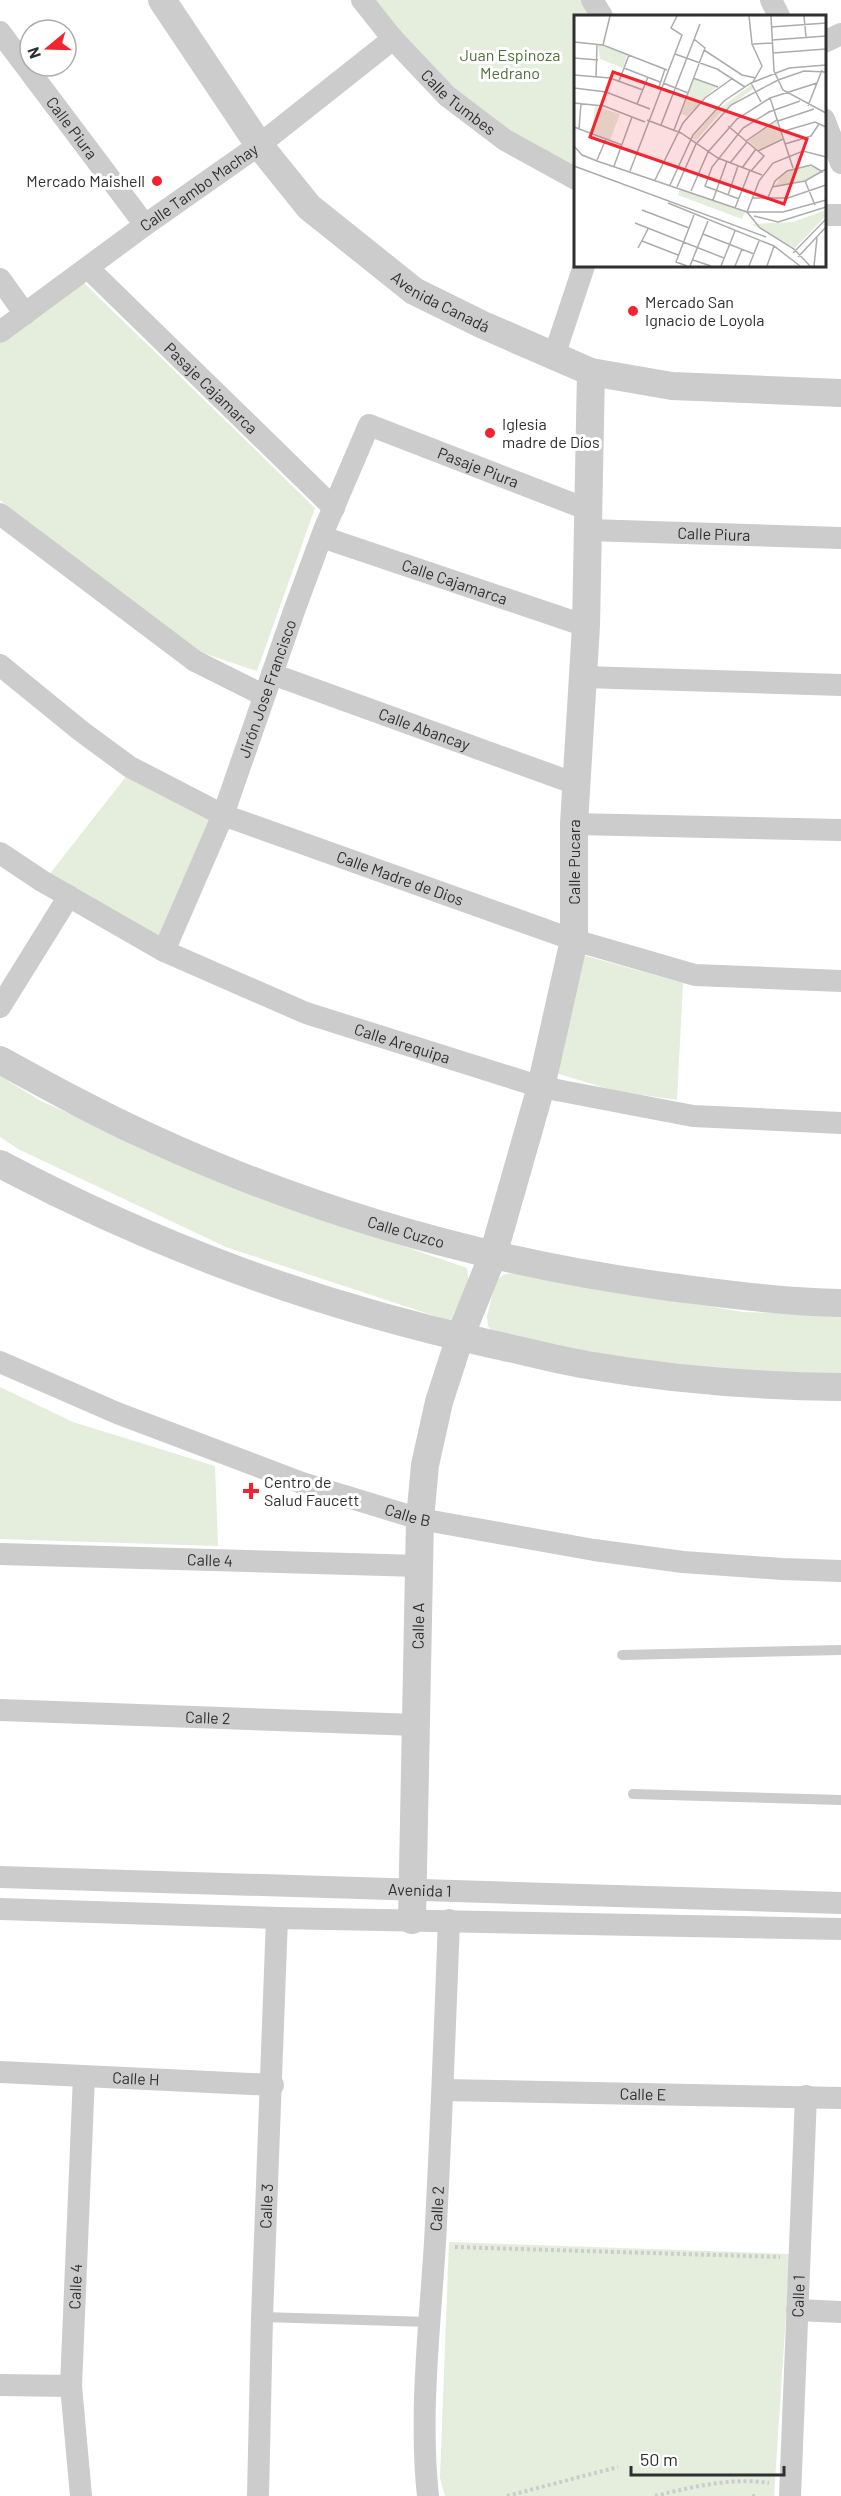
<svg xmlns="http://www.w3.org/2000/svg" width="841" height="2496" viewBox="0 0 841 2496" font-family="Barlow,sans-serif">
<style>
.green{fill:#e5eddc}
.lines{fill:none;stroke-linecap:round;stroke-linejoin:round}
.path{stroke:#ccc;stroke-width:4;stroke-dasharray:3 3;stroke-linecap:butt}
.service{stroke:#ccc;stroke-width:10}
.minor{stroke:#ccc;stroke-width:22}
.tertiary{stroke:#ccc;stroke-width:28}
.poi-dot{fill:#f32430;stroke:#fff;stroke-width:2}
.labels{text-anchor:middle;stroke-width:6;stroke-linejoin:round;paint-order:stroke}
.park-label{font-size:16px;fill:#516f39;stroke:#fff}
.street-label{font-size:16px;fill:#2f2f2f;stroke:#fff}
.poi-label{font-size:16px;fill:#2f2f2f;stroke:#fff;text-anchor:start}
.inset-road{fill:none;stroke:#acacac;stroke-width:1.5}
.view{fill:#f32430;fill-opacity:0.15;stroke:#f32430;stroke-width:3}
.inset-edge{fill:none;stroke:#2f2f2f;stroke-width:3}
</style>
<rect width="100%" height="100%" fill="#fff"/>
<!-- green -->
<path class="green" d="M363 0H587L597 16H576L575 181 502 147Z
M83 282 315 508 257 671 197 651 0 500V343Z
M135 765 225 804 167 949 45 880Z
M579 954 683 983 677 1100 615 1091 556 1073Z
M0 1076 41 1101 249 1193 467 1268C471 1291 468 1306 450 1321L226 1247 20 1150 0 1137Z
M513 1273 743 1312 841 1315V1374H768L622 1358 495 1335 488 1326 487 1316 496 1281 503 1275Z
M0 1387 73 1422 215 1466 218 1546 0 1539Z
M449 2242 790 2254 774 2496H445L440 2478Z"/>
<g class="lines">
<!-- path -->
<path class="path" d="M455 2247 780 2257
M507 2496 618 2467
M655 2496C692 2487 731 2477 769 2483
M752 2496H755"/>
<!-- service -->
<path class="service" d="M622 1655 841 1650
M633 1794 841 1800
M262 2317 429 2322"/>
<!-- minor -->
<g class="minor">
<path id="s1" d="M362 0 393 39 447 96 505 140 576 179"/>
<path d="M592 0 602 16"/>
<path d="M771 0 779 16"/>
<path id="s2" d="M0 32 145 225"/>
<path d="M824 42 841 34"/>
<path d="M824 119 841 163"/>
<path d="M824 215H841"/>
<path id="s3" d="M88 268 334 508"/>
<path d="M0 279 25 314"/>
<path id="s4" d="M0 332 145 225 259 145 393 39"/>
<path d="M554 356 584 266"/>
<path d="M0 514 195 661 263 695"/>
<path id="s5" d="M588 530 841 538"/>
<path id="s6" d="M322 537 586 626"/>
<path id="s7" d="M0 665 81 731 130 767 223 815 574 940 695 975 841 981"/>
<path id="s8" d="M272 674 576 784"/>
<path d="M583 677 841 685"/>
<path d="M574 824 841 830"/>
<path id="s9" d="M0 853 42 881 164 951 306 1013 541 1087 693 1116 841 1123"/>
<path id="s10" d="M164 951 223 815 294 611 324 530 369 425 589 510"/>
<path d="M0 1007 69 896"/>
<path id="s11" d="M0 1362 117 1413 302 1483 420 1519 594 1550 683 1562 782 1569 841 1571"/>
<path id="s12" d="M0 1554 419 1566"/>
<path id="s13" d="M0 1710 416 1725"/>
<path id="s14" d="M0 1877 841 1903"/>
<path d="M0 1909 277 1918 841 1929"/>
<path id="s15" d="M0 2072 273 2085"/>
<path id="s16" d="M443 2090 841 2098"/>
<path d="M797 2310 841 2312"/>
<path d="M0 2385 71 2386"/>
<path id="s17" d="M81 2496 71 2386 84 2076"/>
<path id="s18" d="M258 2496 262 2317 277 1918"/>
<path id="s19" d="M428 2496C419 2414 430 2324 435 2242 441 2135 445 2027 449 1920"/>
<path id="s20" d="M790 2496 806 2096"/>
</g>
<!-- tertiary -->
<g class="tertiary">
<path id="s21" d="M162 0 259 145 309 207 414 291 483 325 591 372 672 386 841 393"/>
<path id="s22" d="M0 1060C49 1087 98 1114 149 1137 314 1213 490 1263 670 1287 726 1294 784 1302 841 1303"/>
<path d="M0 1164C159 1248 316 1305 491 1344 525 1351 559 1361 593 1366 675 1380 758 1386 841 1387"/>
<path id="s23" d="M412 1920 420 1519 425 1465 439 1402 460 1337 493 1255 541 1087 574 940V824L586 626 591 372"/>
</g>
</g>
<!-- markers -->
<g class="poi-dot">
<circle cx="157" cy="181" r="6"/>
<circle cx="633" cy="311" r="6"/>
<circle cx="490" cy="433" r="6"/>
<path d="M248 1482h6v6h6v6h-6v6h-6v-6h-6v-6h6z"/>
</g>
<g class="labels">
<!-- park labels -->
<g class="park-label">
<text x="510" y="61">Juan Espinoza<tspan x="510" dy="18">Medrano</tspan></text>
</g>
<!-- street labels -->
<g class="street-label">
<text dy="6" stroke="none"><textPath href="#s1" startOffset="141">Calle Tumbes</textPath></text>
<text dy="6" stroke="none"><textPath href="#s2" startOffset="120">Calle Piura</textPath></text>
<text dy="6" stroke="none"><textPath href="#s4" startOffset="246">Calle Tambo Machay</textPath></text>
<text dy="6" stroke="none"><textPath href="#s21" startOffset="417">Avenida Canadá</textPath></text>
<text dy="6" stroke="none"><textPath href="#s3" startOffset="172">Pasaje Cajamarca</textPath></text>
<text dy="6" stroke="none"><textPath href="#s10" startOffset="682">Pasaje Piura</textPath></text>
<text dy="6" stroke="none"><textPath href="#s5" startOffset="126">Calle Piura</textPath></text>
<text dy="6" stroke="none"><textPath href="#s6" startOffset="140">Calle Cajamarca</textPath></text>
<text dy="6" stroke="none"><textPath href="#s10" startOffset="282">Jirón Jose Francisco</textPath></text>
<text dy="6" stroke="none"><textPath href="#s8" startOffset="162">Calle Abancay</textPath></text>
<text dy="6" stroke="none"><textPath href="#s23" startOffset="1080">Calle Pucara</textPath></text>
<text dy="6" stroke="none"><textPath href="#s7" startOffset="458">Calle Madre de Dios</textPath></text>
<text dy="6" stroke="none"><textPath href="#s9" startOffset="447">Calle Arequipa</textPath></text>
<text dy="6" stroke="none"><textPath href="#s22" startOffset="442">Calle Cuzco</textPath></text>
<text dy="6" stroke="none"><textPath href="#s11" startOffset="436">Calle B</textPath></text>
<text dy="6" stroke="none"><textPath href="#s12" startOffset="210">Calle 4</textPath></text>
<text dy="6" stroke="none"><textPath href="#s23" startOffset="294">Calle A</textPath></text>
<text dy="6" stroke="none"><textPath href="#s13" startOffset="208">Calle 2</textPath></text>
<text dy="6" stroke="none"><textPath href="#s14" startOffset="420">Avenida 1</textPath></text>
<text dy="6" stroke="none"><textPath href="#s15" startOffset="136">Calle H</textPath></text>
<text dy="6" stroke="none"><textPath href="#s16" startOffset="200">Calle E</textPath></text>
<text dy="6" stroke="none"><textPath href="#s18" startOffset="290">Calle 3</textPath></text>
<text dy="6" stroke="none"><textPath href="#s19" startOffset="288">Calle 2</textPath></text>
<text dy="6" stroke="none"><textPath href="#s17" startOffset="210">Calle 4</textPath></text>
<text dy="6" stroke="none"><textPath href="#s20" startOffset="200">Calle 1</textPath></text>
</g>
<!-- poi labels -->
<g class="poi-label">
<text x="145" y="187" text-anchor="end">Mercado Maishell</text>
<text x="645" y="308">Mercado San<tspan x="645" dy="18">Ignacio de Loyola</tspan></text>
<text x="502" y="430">Iglesia<tspan x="502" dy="18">madre de Díos</tspan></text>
<text x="264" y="1488">Centro de<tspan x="264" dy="18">Salud Faucett</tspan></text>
</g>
</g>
<!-- overview -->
<g transform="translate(574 15)">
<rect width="252" height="252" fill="#fff"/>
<path d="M24 29 53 40 49 53 26 44ZM120 64 142 72 113 101 107 99ZM177 70 179 74 146 98 122 126 118 123 143 95ZM21 91 46 99 36 125 18 117ZM203 105 208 123 185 135 174 126ZM232 150 250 156 231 166 201 172 208 159ZM106 174 171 197 168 204 104 180ZM252 195V201L221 233 177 209 219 207Z" fill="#e5eddc"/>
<path class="inset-road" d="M175 1 178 29 188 51 179 67M197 1 200 56 209 75 252 98M230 1 232 22M197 12 252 8M198 25 252 21M0 27 29 30 93 55M179 29 198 28M29 30 36 1M130 35 168 60 182 63M199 38 252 34M101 39 143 54 171 72M0 43 24 45M50 53 86 67M0 60 36 63 69 75M22 62 23 29M119 63 144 72M45 66 55 40M89 68 114 78M177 68 187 87M85 72 91 54M0 73 32 77 76 94M196 83 219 153M0 88 30 91 71 107M63 89 74 62M234 91 248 55M73 105 107 118 144 143 188 160M204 106 240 94M87 110 126 9M154 111 190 141 177 156M0 112 48 130M5 114 7 88M100 115 131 33 120 24M207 117 241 107 252 112M172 126 204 104M211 129 237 121 245 109M0 131 8 140 23 146 173 197 186 213 220 234 236 251M184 136 209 124M252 142 229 136 199 148 185 166 173 197H209L252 185M23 145 32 124M156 148 173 127M0 151 192 222M40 151 58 102M168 153 182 134M56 156 108 20 97 13 103 1M81 165 109 108 131 83 159 63M231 166 241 190M96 170 119 120 150 86 177 68 215 53 252 50M103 172 122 129 157 90 204 65 230 56 252 57M198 172 231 166 252 154M117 176 134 137 163 104 196 83 243 68M154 180 164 151M178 183H214L252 170M165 184 131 171 138 152 169 113 195 97 226 86M139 185 153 146M193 185 201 166 213 156 237 150 249 157M94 188 200 231 226 251M161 193 176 155M68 195 115 213M180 201 204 207 252 192M61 208 150 243M129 219 180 239M68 226 104 240M64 233 74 214M219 238 252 204M224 242 252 212M119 245 137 251M113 251 102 247 120 200M116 251 134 206M147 251 161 216M161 251 168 234M175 251 185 226M193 251 200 231M240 251 243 223"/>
<path class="view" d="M39 57 233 124 210 189 16 122Z"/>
<rect width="252" height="252" class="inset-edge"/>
</g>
<!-- north arrow -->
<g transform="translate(48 48) rotate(251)"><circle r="28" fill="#ffffff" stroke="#acacac" stroke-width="1.5"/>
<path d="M0-4.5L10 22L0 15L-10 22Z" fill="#f32430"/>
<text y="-9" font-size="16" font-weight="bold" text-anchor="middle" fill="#2f2f2f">N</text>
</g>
<!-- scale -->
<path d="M631 2466v9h153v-9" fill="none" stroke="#2f2f2f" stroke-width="3"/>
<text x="640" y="2466" font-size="18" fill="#2f2f2f" stroke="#ffffff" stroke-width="4.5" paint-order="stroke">50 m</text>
</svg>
